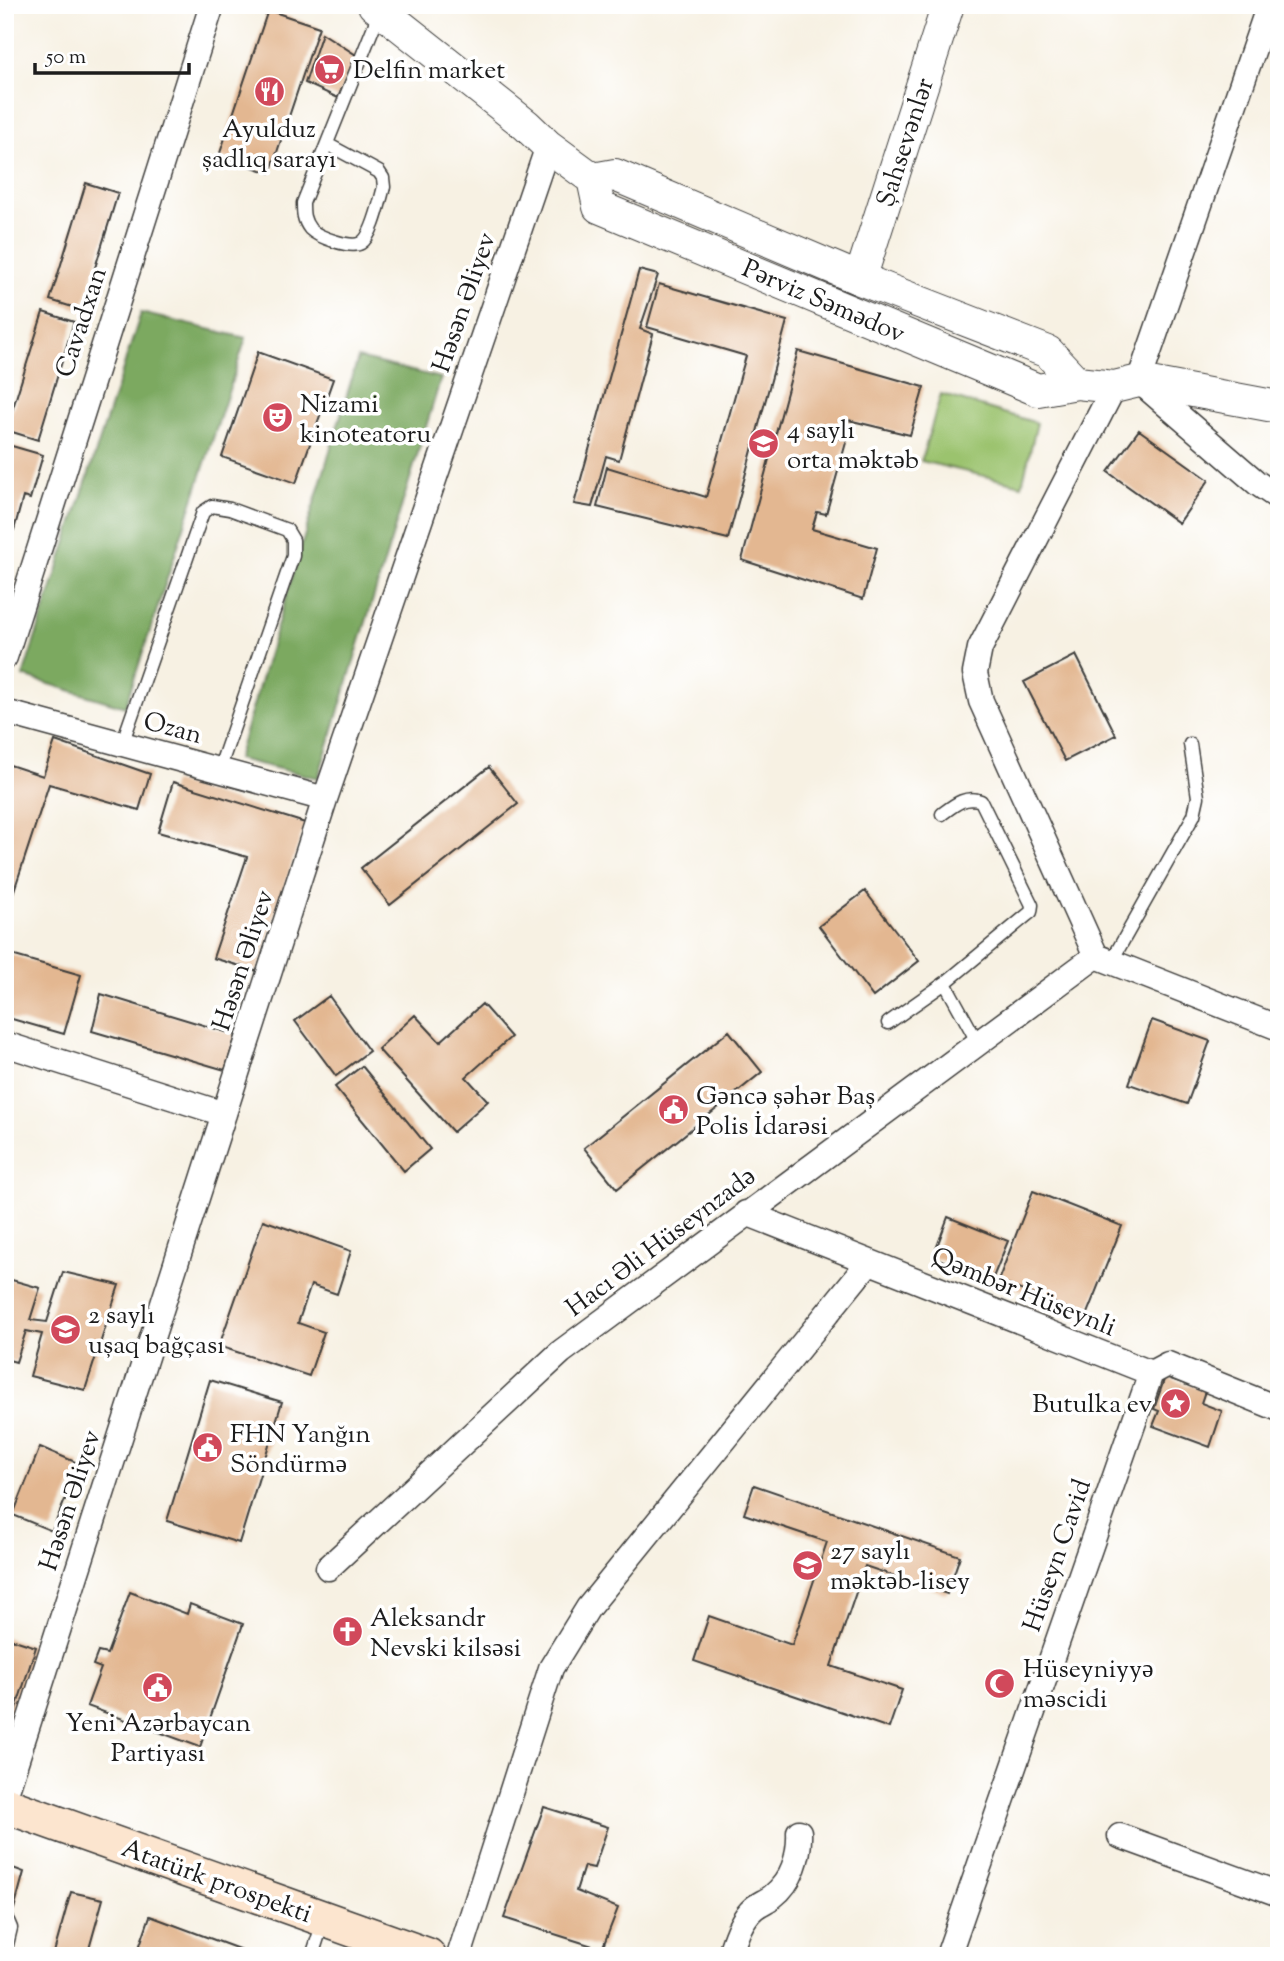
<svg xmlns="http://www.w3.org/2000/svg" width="1284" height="1961" viewBox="0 0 1284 1961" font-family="'Sorts Mill Goudy',serif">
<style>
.green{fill:#9bc36e;stroke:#5c7045;stroke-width:2}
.forest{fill:#7ca961;stroke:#4c623e;stroke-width:2}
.building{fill:#e3b791}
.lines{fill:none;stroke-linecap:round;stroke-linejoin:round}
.service-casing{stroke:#3d3c3a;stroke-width:15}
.minor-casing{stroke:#3d3c3a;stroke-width:27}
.tertiary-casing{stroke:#3d3c3a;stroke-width:34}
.secondary-casing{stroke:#3d3c3a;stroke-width:38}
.service{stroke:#fff;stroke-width:12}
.minor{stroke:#fff;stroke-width:24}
.tertiary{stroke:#fff;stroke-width:32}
.secondary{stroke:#fce5cf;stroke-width:35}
.labels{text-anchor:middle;stroke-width:7;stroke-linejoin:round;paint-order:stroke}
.poi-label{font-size:26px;fill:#1c1c1c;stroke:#fff;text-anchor:start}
.street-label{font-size:26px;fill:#1c1c1c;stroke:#fff}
</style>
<rect width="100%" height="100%" fill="#fff"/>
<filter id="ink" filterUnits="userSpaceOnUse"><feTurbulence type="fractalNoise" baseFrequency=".0143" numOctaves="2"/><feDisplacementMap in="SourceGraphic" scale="14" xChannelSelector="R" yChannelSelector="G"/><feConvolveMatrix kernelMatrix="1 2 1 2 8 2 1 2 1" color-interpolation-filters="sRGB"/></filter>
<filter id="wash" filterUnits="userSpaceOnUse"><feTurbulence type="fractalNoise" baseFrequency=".00686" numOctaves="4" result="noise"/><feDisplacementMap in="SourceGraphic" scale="28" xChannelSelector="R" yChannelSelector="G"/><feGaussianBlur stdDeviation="1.57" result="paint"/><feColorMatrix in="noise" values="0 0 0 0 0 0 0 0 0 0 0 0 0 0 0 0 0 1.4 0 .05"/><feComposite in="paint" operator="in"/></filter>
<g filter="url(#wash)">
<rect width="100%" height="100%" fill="#f7f1e3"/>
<!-- green -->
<path class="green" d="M941 394 1037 423 1022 485 921 461Z"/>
<!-- forest -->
<path class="forest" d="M141 313 246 338 125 707 23 676Z
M358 358 441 378 318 778 237 759Z"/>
<g id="blocks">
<!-- building -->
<path class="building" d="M268 10 319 27 270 173 219 156Z
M322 33 356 55 338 98 305 83Z
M86 183 118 193 82 310 50 300Z
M639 270 658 275 640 329 653 334 619 460 606 456 592 507 574 504Z
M659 284 787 321 728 539 597 507 607 467 706 497 746 356 647 327Z
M43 312 74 322 38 440 6 430Z
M798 351 924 387 910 435 844 419 837 438 847 439 826 514 817 512 812 529 877 548 863 599 742 560Z
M258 352 333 379 296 483 222 457Z
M1139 430 1209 480 1179 523 1108 472Z
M5 444 43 455 30 499 23 497 14 530 5 527Z
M1076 655 1116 735 1065 761 1024 682Z
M55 741 150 774 139 810 49 784 5 918V780L10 765 43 776Z
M489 767 518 804 390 905 361 868Z
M173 782 305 823 257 971 213 958 247 857 158 832Z
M865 891 919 961 873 997 819 926Z
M8 954 81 975 64 1034 5 1017V963Z
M101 994 236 1035 225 1070 92 1031Z
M329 996 369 1051 336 1076 295 1021Z
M482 1004 511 1037 466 1077 488 1101 453 1132 378 1049 415 1015 440 1042Z
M1152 1020 1210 1041 1187 1104 1129 1084Z
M729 1031 762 1072 617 1189 584 1148Z
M362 1066 430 1149 404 1171 335 1087Z
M1033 1191 1122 1226 1086 1316 998 1281Z
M948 1217 1008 1241 992 1280 933 1257Z
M263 1220 351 1251 337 1294 311 1285 298 1323 324 1332 309 1376 219 1346Z
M63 1272 119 1285 85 1390 30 1376 42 1334 26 1331 16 1362 5 1359V1278L40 1288 30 1320 47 1322Z
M1165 1377 1205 1391 1201 1403 1222 1411 1210 1447 1153 1426 1159 1411 1154 1409Z
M210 1380 282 1402 239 1543 167 1521Z
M40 1447 80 1464 52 1531 13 1515Z
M754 1485 960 1556 947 1594 865 1566 831 1666 902 1690 889 1728 694 1661 709 1616 792 1645 827 1542 744 1514Z
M130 1592 187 1614 190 1604 243 1624 200 1747 87 1706 101 1668 93 1665 98 1652 107 1654Z
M5 1637 36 1647 6 1739H5Z
M544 1807 608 1827 594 1868 584 1866 576 1891 618 1908 602 1949 504 1918Z
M5 1865 24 1872 14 1909 5 1906Z
M71 1892 103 1899 87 1956H53Z
M150 1916 255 1955V1956H160L139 1948Z"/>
</g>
</g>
<g filter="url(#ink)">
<use href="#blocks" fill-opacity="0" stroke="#3d3c3a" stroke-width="2"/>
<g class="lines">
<defs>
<path id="service" d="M327 144 379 172 383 178 384 187C380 200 373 236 361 243 351 249 318 237 310 229 303 220 303 213 303 203L380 11
M122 744 203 512 212 506 230 509 287 530 293 540V556L219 770
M1111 962 1194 815 1198 797 1190 744
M945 983 978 1043
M888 1023 945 983 1026 916 1031 912 1032 905 981 801C965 795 954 805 942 814
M5 1920 8 1921 11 1928 5 1953
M312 1956 323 1922"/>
<path id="minor" d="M1269 5 1139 381 1257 483 1279 498
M5 657 212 5
M5 712 325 799
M1096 956 981 701 975 673 980 648 1114 387
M1096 956 1279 1028
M5 1044 224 1114
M746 1213 1151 1373 1168 1364 1279 1409
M328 1568 561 1352 1096 956
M5 1796 325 799 548 146
M1120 1836 1279 1894
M459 1956 551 1668 588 1608 869 1262
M729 1956C735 1939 740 1920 754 1908 760 1903 767 1901 773 1896 792 1881 800 1856 799 1832
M948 1956 1151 1373"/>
<path id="tertiary" d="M374 5 526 125 548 146 593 179 599 207 1038 390 1077 383 1114 387 1139 381 1279 407
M593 179 615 175 860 279 1048 352 1077 383
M860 279 948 5"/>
<path id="secondary" d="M5 1805 428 1956"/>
</defs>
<!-- service casing -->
<use href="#service" class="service-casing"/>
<!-- minor casing -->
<use href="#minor" class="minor-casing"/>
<!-- tertiary casing -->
<use href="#tertiary" class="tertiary-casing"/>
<!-- secondary casing -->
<use href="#secondary" class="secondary-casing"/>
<!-- service -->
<use href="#service" class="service"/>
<!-- minor -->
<use href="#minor" class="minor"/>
<!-- tertiary -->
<use href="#tertiary" class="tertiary"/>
<!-- secondary -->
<use href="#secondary" class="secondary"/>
</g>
</g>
<!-- icons -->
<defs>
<symbol id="supermarket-disc" viewBox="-11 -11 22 22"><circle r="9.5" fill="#d1495b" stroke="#fff"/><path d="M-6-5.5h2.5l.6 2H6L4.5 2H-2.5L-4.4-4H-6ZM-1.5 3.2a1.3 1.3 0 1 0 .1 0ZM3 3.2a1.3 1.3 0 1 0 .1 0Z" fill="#fff"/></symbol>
<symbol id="restaurant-disc" viewBox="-11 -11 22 22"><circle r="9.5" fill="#d1495b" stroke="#fff"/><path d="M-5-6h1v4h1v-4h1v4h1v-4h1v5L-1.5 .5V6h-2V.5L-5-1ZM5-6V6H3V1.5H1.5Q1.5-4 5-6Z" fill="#fff"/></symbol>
<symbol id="theatre-disc" viewBox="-11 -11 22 22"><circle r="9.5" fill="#d1495b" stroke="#fff"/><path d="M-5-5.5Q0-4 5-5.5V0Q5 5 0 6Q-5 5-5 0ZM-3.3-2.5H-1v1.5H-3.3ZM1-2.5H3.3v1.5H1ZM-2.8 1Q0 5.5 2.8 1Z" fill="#fff"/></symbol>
<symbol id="school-disc" viewBox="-11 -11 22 22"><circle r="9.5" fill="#d1495b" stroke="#fff"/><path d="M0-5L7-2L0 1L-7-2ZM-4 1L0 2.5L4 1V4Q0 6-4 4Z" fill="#fff"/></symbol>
<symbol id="civic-disc" viewBox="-11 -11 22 22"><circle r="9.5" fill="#d1495b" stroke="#fff"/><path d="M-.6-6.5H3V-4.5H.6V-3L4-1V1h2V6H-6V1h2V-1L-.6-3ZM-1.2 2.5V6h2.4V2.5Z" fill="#fff"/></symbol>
<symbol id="sight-disc" viewBox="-11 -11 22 22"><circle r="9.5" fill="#d1495b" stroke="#fff"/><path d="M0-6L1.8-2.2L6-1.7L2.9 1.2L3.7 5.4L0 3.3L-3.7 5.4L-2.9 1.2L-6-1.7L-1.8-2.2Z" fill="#fff"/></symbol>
<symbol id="church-disc" viewBox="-11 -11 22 22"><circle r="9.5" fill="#d1495b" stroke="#fff"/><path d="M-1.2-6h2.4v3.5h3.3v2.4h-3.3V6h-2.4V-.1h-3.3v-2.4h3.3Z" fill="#fff"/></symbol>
<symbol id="mosque-disc" viewBox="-11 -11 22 22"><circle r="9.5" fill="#d1495b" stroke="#fff"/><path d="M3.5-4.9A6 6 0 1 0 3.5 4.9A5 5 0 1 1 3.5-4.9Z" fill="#fff"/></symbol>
</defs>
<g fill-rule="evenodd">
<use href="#supermarket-disc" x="312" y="52" width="35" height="35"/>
<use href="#restaurant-disc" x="252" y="74" width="35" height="35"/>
<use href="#theatre-disc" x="260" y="400" width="35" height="35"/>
<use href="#school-disc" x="746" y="426" width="35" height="35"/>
<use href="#civic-disc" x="656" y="1092" width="35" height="35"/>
<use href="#school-disc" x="48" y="1312" width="35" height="35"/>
<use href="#sight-disc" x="1158" y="1386" width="35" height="35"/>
<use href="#civic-disc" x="190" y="1430" width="35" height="35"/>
<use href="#school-disc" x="790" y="1548" width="35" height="35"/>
<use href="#church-disc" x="330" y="1614" width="35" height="35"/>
<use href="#mosque-disc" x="982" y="1666" width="35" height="35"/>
<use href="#civic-disc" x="140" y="1670" width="35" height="35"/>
</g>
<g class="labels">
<!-- poi labels -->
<g class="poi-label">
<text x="353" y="78">Delfin market</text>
<text x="269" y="137" text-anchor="middle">Ayulduz<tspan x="269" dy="30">şadlıq sarayı</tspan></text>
<text x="300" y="412">Nizami<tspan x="300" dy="30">kinoteatoru</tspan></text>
<text x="787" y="438">4 saylı<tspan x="787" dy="30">orta məktəb</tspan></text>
<text x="696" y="1104">Gəncə şəhər Baş<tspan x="696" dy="30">Polis İdarəsi</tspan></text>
<text x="88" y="1323">2 saylı<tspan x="88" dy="30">uşaq bağçası</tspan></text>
<text x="1152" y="1412" text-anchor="end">Butulka ev</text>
<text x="230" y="1442">FHN Yanğın<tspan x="230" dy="30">Söndürmə</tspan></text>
<text x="830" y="1559">27 saylı<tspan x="830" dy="30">məktəb-lisey</tspan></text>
<text x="370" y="1626">Aleksandr<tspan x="370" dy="30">Nevski kilsəsi</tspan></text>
<text x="1023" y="1677">Hüseyniyyə<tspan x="1023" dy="30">məscidi</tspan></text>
<text x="158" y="1731" text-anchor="middle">Yeni Azərbaycan<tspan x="158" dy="30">Partiyası</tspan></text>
</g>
<!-- street labels -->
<g class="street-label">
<text transform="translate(904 142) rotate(-72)" y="9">Şahsevənlər</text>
<text transform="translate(824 300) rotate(23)" y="9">Pərviz Səmədov</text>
<text transform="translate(463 302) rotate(-71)" y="9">Həsən Əliyev</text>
<text transform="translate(80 322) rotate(-72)" y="9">Cavadxan</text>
<text transform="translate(173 727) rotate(15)" y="9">Ozan</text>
<text transform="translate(242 960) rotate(-72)" y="9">Həsən Əliyev</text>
<text transform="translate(660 1241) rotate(-37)" y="9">Hacı Əli Hüseynzadə</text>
<text transform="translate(1024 1291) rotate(22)" y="9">Qəmbər Hüseynli</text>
<text transform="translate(69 1500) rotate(-72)" y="9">Həsən Əliyev</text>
<text transform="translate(1056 1555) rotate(-71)" y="9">Hüseyn Cavid</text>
<text transform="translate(217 1880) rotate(20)" y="9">Atatürk prospekti</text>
</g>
</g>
<!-- margin -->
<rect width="1284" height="1961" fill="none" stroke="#fff" stroke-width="28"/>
<!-- scale -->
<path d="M35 63v10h154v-10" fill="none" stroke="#1c1c1c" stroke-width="3.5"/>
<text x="46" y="63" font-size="21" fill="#1c1c1c" stroke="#ffffff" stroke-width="5" paint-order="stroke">50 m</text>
</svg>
